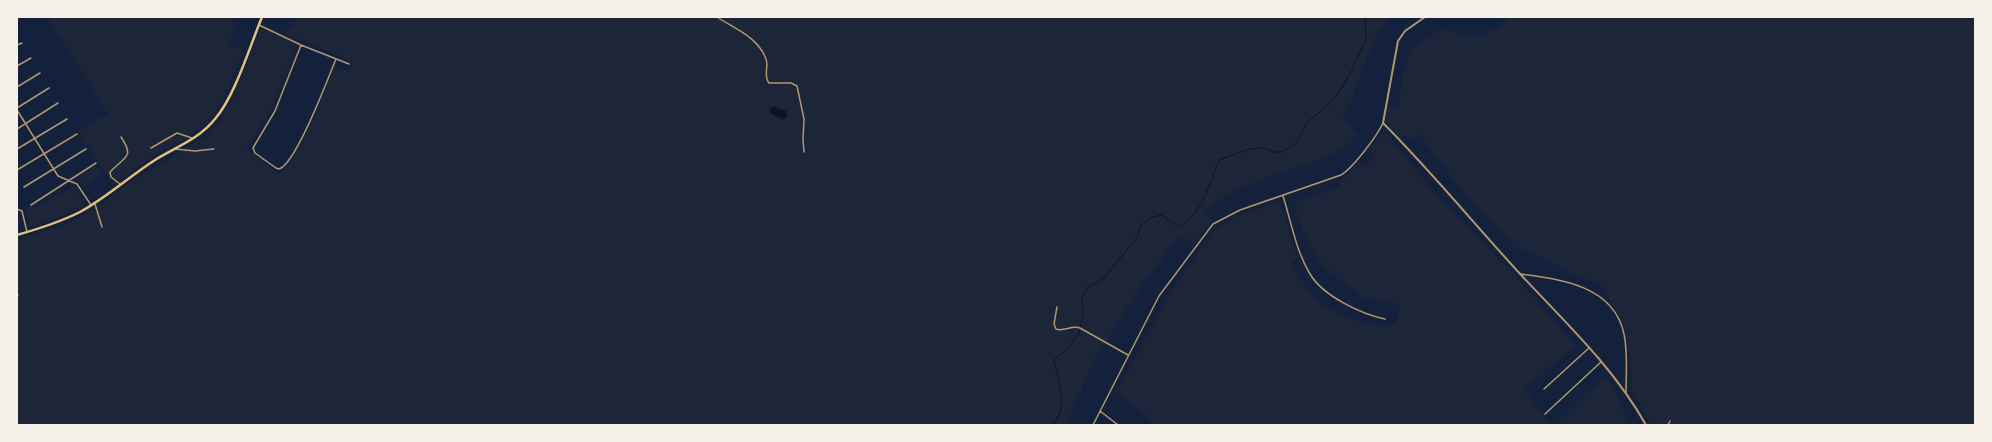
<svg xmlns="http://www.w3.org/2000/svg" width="1992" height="442" viewBox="0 0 1992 442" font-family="'Archivo Narrow',sans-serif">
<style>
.green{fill:#1d2539}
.water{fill:#0b132b}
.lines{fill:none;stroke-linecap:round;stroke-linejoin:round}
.stream{stroke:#0b132b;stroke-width:1}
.minor{stroke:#b1986c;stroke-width:1.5}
.tertiary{stroke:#b1986c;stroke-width:2}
.secondary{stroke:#e5c07b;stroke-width:2.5}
</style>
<rect width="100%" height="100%" fill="#14213d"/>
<!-- green -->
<path class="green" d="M47 17H230L237 28 229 43 243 51 223 102 205 125 189 137 160 152 113 185 78 131 108 114Z
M298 17H1390C1367 39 1361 89 1342 118L1358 134 1342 150 1330 156C1294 171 1231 183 1205 212L1212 220 1194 244 1180 235 1137 292 1093 362 1067 425H17V239L66 224 93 210 130 182 203 138 219 122 231 102 261 28 298 45 268 117 246 149 280 174C306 143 319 105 335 67L349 72 353 62 286 34Z
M1510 17H1975V425H1651L1632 390 1629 351 1625 329 1604 289 1595 283 1568 272 1547 260 1516 248 1464 193 1418 133 1409 140 1404 135 1400 138 1385 121 1388 106 1399 108C1402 78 1401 49 1432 34 1437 32 1443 29 1449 30 1454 31 1459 34 1464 35 1481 40 1497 29 1510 17Z
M1384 130 1438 198 1515 275 1575 346 1524 389 1550 425H1152L1144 413 1116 393 1161 309 1177 283 1213 231 1235 217 1280 201 1298 258 1292 261C1306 299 1331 316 1371 324 1379 325 1387 328 1395 324L1400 309 1397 303 1364 298 1324 267 1311 249 1301 226 1294 203 1341 187 1339 181 1347 176 1359 160 1362 167 1374 157 1370 149Z
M96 166 102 175 84 187 78 178Z
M74 186 85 204 82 208 30 228 25 209 33 205 35 207Z
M1606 375 1615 390 1629 425H1554Z"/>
<!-- water -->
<path class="water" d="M773 106 786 111 787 116 784 120 770 113 769 110Z"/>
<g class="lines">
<!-- stream -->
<path class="stream" d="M1052 425C1070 407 1058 381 1054 360L1067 349 1079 334 1083 315 1082 298 1088 287 1103 279 1138 236 1140 226 1150 218 1161 215 1179 227C1203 213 1209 184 1219 160L1249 149 1264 148 1273 152H1283L1297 142 1307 122 1324 109 1338 94 1351 72 1366 40 1365 17"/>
<!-- minor -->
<path class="minor" d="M717 17C735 29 758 37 766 59 769 67 763 76 769 83H791L797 86 804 119 803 139 804 152
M259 25 301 45 349 64
M17 45 22 43
M301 45 275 111 253 148 255 153 276 168 279 169C296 164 328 78 336 59
M17 66 31 58
M17 87 40 73
M17 108 49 88
M17 110 58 176 77 184 91 205
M17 129 58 103
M151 148 177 133 192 138
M17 149 67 119
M175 149 195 151 214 149
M17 170 77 134
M120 184 111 177 110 172C125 156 135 158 121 137
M24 187 86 149
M1283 196C1291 221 1296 251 1310 274 1323 296 1361 314 1385 319
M95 204 102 227
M31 205 96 163
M17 209 22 211 27 232
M1520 274C1561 279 1614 286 1624 334 1628 353 1626 373 1626 393
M17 295H18
M1057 307 1054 324 1056 329C1064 332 1071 325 1080 328L1128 355
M1544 389 1589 348
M1100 411 1118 425
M1545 414 1601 362
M1093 425 1159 296 1213 224 1240 210 1341 175C1353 168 1377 136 1383 123
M1668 425 1670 421"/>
<!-- tertiary -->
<path class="tertiary" d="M1425 17 1405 31 1398 41 1383 123C1432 172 1475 225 1522 276 1566 323 1614 368 1646 425"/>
<!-- secondary -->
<path class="secondary" d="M17 235C38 229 60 222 80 212 106 198 130 176 155 160 176 147 199 139 215 119 235 96 250 46 262 17"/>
</g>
<!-- border -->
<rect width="1992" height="442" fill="none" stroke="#f6f1e7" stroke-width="36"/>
</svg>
